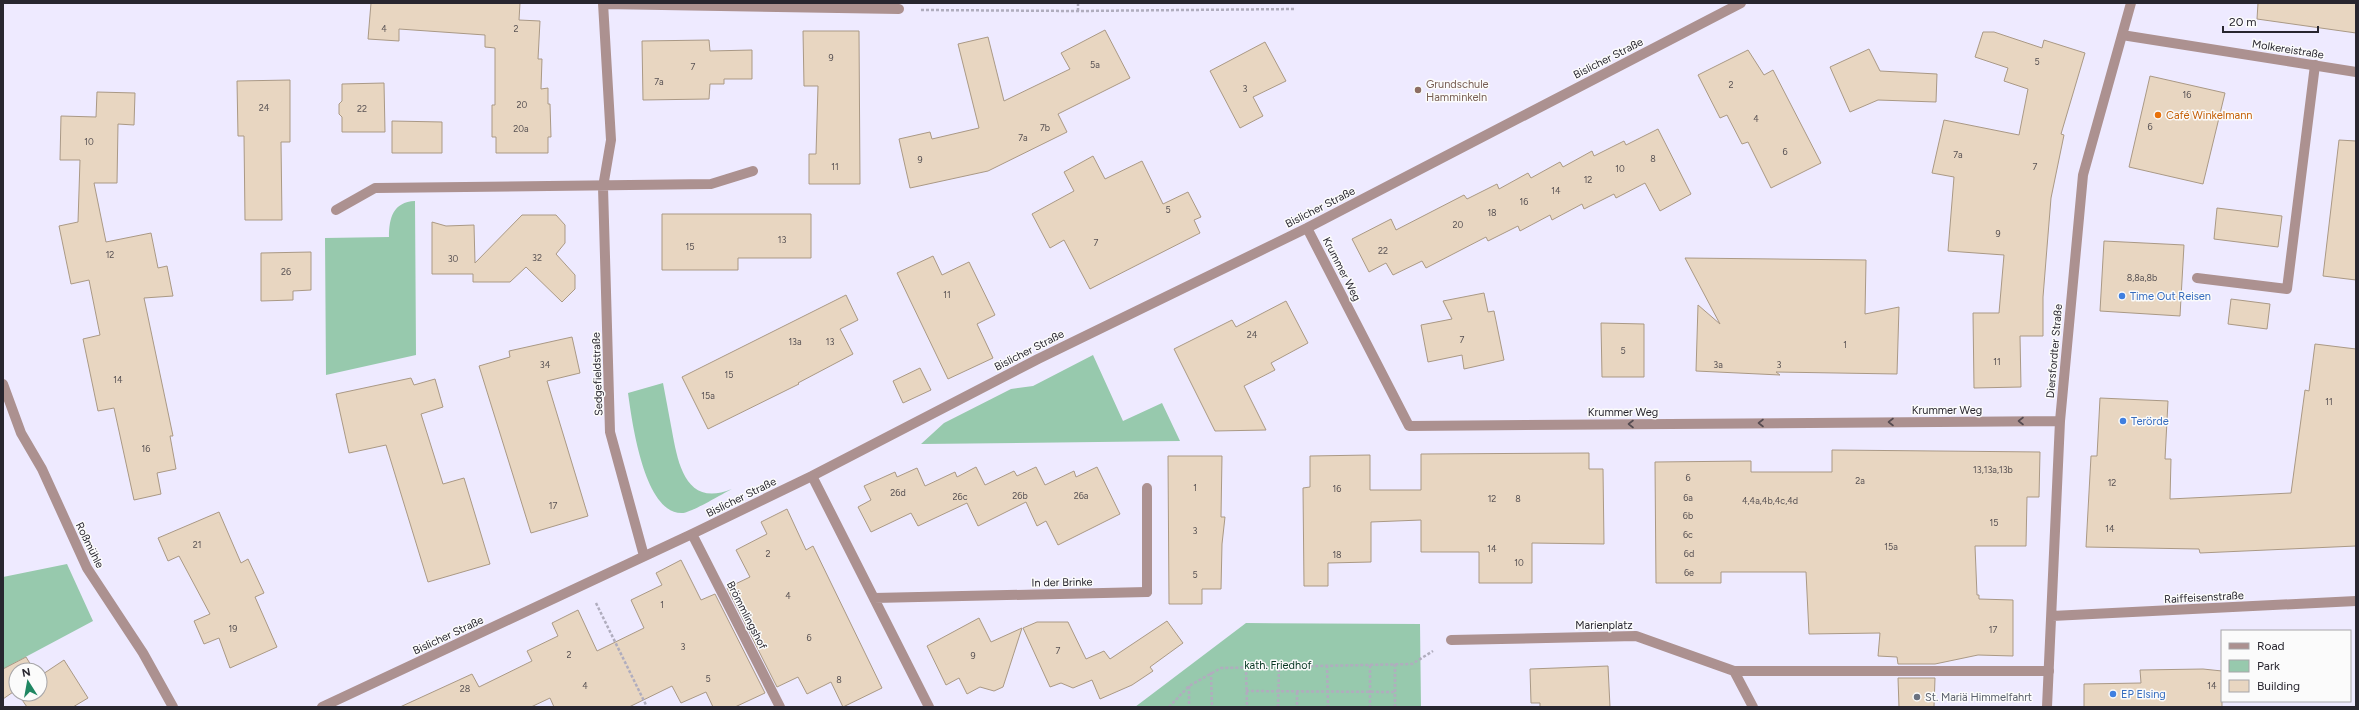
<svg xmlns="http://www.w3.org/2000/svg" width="2359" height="710" viewBox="0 0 2359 710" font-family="Figtree,sans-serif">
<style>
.green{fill:#97c9ad}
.building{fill:#e8d6c1;stroke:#aa9985}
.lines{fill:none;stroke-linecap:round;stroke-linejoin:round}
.path{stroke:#b0adbe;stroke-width:2.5;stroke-dasharray:3 2;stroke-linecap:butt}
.lane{stroke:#ac9190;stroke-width:10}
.street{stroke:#ac9190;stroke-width:10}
.oneway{stroke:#564b51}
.education-dot{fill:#8d6e63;stroke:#fbfbfb;stroke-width:1.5}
.food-dot{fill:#e8710a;stroke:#fbfbfb;stroke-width:1.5}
.shop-dot{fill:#3f7fe0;stroke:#fbfbfb;stroke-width:1.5}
.worship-dot{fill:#6b7280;stroke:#fbfbfb;stroke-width:1.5}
.labels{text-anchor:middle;stroke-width:3;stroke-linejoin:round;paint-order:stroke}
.number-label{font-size:9px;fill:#585254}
.street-label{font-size:11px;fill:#28262f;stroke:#fbfbfb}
.education-label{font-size:11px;fill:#785e54;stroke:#fbfbfb;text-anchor:start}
.food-label{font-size:11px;fill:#c56008;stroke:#fbfbfb;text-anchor:start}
.shop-label{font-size:11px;fill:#366cbe;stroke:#fbfbfb;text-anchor:start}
.park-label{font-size:11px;fill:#083723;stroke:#fbfbfb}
.worship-label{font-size:11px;fill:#5b616d;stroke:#fbfbfb;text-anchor:start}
</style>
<rect width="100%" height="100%" fill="#eeeaff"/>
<!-- green -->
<path class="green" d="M415 201 416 355 326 375 325 238 389 237C389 218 393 202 415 201Z
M1093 355 1123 421 1162 403 1180 441 921 444 944 423 1011 389 1033 386Z
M663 383C666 399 669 415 672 431 678 464 686 508 732 489 722 494 691 513 682 513 644 514 632 421 628 393Z
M67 564 93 621 3 669V577Z
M1246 623 1420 624 1421 707H1135Z"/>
<!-- building -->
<path class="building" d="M371 3H520L519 20 540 21 538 59H542L541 89 548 88V104H550L551 137H548V153H496V137H492V105H495V48L485 47V35L399 29V41L368 39Z
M2258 3H2356V33L2257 19Z
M1105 30 1130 78 1058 114 1067 132 988 171 910 188 899 139 930 132 932 139 979 128 958 44 988 37 1004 101 1070 69 1061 53Z
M803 31H859L860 184H809V154H816L818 86H804Z
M1983 32H1994L2042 48 2044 40 2085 53 2061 134 2064 135 2051 198 2043 297V336H2020L2021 387 1974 388 1973 313H1999L2004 255 1948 251 1954 177 1932 173 1944 120 2019 135 2028 89 2004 81 2008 68 1975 57Z
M709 40 710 51 752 50V79H724V84H710L709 99 643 100 642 41Z
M1265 42 1286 81 1253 97 1263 116 1240 128 1210 71Z
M1869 49 1880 71 1937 74 1936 102 1878 100 1850 112 1830 67Z
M1748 50 1764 75 1773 70 1821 163 1771 188 1748 142 1742 144 1727 115 1720 118 1698 75Z
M2150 76 2225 93 2203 184 2129 167Z
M290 80V142H281L282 220H245L244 136H238L237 81Z
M384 83 385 132H342V117L339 114V104L342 101V84Z
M97 92 135 93 134 125 118 124 117 183H94L106 242 151 233 158 268 167 266 173 296 144 298 173 436H170L176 469 157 473 161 494 134 500 114 408 98 411 83 339 100 335 89 280 71 284 59 226 78 222 80 160H60L61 116 96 117Z
M392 121 442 122V153H392Z
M1658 129 1691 194 1660 211 1645 183 1616 198 1614 194 1584 209 1582 204 1552 220 1550 215 1520 231 1518 226 1488 241 1486 237 1426 268 1422 261 1393 275 1386 263 1369 272 1352 239 1391 219 1396 230 1464 195 1467 199 1497 184 1499 189 1528 173 1531 178 1560 162 1563 167 1592 151 1594 156 1624 141 1626 145Z
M2339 140 2356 141V280L2323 276Z
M1093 156 1105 179 1142 161 1163 204 1188 192 1201 217 1194 220 1200 233 1090 289 1064 240 1050 248 1032 214 1074 191 1064 172Z
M2217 208 2282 216 2278 247 2214 239Z
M662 214H811V258H738V270H662Z
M522 215H556L565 225V243L556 254 575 275V289L562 302 526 267 510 282H473V274H432V222L446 226 474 225 475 263Z
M2104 241 2184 245 2180 316 2100 311Z
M311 252V290L293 291V300L261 301V253Z
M933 256 942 275 969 262 995 315 977 324 993 358 948 379 897 273Z
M1685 258 1866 260 1865 314 1899 307 1897 374 1776 372 1780 375 1696 371 1698 305 1720 324Z
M1484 293 1488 312 1494 311 1504 360 1464 369 1462 355 1428 362 1421 325 1452 319 1443 301Z
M846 295 858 320 840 329 853 354 798 383 799 384 708 429 682 377Z
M2231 299 2270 304 2267 329 2228 324Z
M1286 301 1308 343 1271 363 1275 370 1244 386 1266 430 1215 431 1174 349 1232 320 1236 327Z
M1601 323 1644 324V377H1602Z
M572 337 580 373 547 381 588 516 531 533 479 366 510 357 509 351Z
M2315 344 2356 349V546L2200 553 2199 549 2086 547 2091 456H2097L2100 398 2168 401 2165 459H2171L2170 499 2291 493 2305 390 2309 391Z
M920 368 931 390 903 403 893 381Z
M411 378 414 385 435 379 443 407 421 414 443 484 464 478 490 564 428 582 386 445 349 453 336 394Z
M1832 450 2040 452 2039 497H2027L2026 546H1975L1977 595H1979V599L2013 600V656L1978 655 1935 664H1898L1897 657 1878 656 1880 633 1809 634 1806 572H1721V583H1656L1655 462 1751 461V472H1832Z
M1589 453V469H1603L1604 544 1532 543V583H1479V552H1421V520L1371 522V562L1328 563V586H1304L1303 488 1310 487V456L1370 455V490H1421V454Z
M1168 456H1222L1221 517H1225L1222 544 1221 589H1202V604H1169Z
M976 467 985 485 1014 471 1017 476 1036 467 1045 485 1074 471 1076 477 1097 467 1120 514 1058 545 1046 521 1037 526 1026 502 978 526 967 503 918 526 911 513 871 532 858 507 871 500 864 486 895 472 897 477 917 468 925 486 955 472 957 477Z
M787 509 806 550 813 546 882 688 843 707 831 682 807 694 798 677 777 687 727 588 750 577 736 550 767 534 761 522Z
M219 512 241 563 248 559 264 593 255 597 277 647 230 668 219 638 204 644 194 621 210 614 179 556 168 561 158 538Z
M681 560 701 600 715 594 765 693 735 707H713L706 692 681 703 672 686 629 707H554L550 698 531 707H400L472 674 479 687 532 661 527 651 558 636 552 623 578 610 597 651 644 628 631 600 662 585 656 573Z
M979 618 991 642 1022 628 1003 687 994 691 980 687 967 694 959 678 946 685 927 646Z
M1167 621 1183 643 1150 667 1153 671 1132 685 1100 699 1092 680 1073 688 1061 683 1050 687 1023 628 1037 622H1068L1086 659 1104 651 1110 659Z
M26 657 34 670H16V690L3 699V669Z
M64 660 88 698 73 707H27L18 694H40V676Z
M1608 666 1610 707H1540V703H1531L1530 669Z
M2203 669 2222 671V707H2084V684L2141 683 2140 670Z
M1898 678H1935L1934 707H1899Z"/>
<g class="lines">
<!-- path -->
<path class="path" d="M921 10 1078 11 1296 9
M1078 11V3
M596 603 647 707
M1395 664V707
M1327 665 1328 707
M1370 665V707
M1246 667 1247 707
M1211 672 1212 707
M1189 686V707
M1246 691 1395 692
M1297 692V707
M1169 707 1189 686 1221 668 1412 664 1433 651
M1278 707 1279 666"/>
<!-- lane -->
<path class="lane" d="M2197 278 2287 289 2315 65
M1147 488V592
M1734 671H2049"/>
<!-- street -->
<path class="street" d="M603 3 611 140 603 187 610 432 644 556
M604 4 899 9
M2122 35 2356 72
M336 210 375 188 711 184 753 171
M1307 228 1409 426 2060 421
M3 384 21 433 42 469 87 568 143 653 173 707
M812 476 929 707
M692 534 780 707
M874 598 1147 592
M2052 616 2356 601
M1451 640 1636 636 1734 671 1753 707
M322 707 692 534 812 476 1038 359 1307 228 1741 3
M2047 707 2060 421 2083 175 2131 3"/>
</g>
<!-- one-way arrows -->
<defs><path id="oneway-chevron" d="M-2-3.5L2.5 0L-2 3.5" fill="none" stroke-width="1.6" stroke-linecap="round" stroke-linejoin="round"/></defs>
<g class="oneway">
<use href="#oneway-chevron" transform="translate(2021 421) rotate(180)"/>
<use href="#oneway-chevron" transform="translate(1891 422) rotate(180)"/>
<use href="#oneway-chevron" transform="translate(1761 423) rotate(180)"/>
<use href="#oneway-chevron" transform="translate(1631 424) rotate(180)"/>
</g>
<!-- markers -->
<circle class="education-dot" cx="1418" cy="90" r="4"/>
<circle class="food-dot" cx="2158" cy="115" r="4"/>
<g class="shop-dot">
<circle cx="2122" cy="296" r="4"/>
<circle cx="2123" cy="421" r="4"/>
<circle cx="2113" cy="694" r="4"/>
</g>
<circle class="worship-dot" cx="1917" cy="697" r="4"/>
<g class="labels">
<!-- number labels -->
<g class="number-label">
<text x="384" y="32">4</text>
<text x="516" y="32">2</text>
<text x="831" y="61">9</text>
<text x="2037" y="65">5</text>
<text x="1095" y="68">5a</text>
<text x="693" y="70">7</text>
<text x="659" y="85">7a</text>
<text x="1731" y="88">2</text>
<text x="1245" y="92">3</text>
<text x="2187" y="98">16</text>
<text x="522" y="108">20</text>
<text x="264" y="111">24</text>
<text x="362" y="112">22</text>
<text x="1756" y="122">4</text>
<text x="2150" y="130">6</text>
<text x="1045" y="131">7b</text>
<text x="521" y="132">20a</text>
<text x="1023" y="141">7a</text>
<text x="89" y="145">10</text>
<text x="1785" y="155">6</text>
<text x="1958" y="158">7a</text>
<text x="1653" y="162">8</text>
<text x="920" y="163">9</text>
<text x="835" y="170">11</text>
<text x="2035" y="170">7</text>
<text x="1620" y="172">10</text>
<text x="1588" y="183">12</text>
<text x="1556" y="194">14</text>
<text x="1524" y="205">16</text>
<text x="1168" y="213">5</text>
<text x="1492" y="216">18</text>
<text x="1458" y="228">20</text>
<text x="1998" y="237">9</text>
<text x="782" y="243">13</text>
<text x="1096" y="246">7</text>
<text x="690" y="250">15</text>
<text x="1383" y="254">22</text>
<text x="110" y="258">12</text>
<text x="537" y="261">32</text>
<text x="453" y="262">30</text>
<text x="286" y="275">26</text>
<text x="2142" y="281">8,8a,8b</text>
<text x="947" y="298">11</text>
<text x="1252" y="338">24</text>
<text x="1462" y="343">7</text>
<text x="795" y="345">13a</text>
<text x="830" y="345">13</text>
<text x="1845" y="348">1</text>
<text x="1623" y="354">5</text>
<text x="1997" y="365">11</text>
<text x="545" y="368">34</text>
<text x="1718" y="368">3a</text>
<text x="1779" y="368">3</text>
<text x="729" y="378">15</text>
<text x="118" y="383">14</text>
<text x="708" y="399">15a</text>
<text x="2329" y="405">11</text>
<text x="146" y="452">16</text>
<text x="1993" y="473">13,13a,13b</text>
<text x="1688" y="481">6</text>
<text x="1860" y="484">2a</text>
<text x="2112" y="486">12</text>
<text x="1195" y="491">1</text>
<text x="1337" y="492">16</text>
<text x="898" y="496">26d</text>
<text x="1020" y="499">26b</text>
<text x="1081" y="499">26a</text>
<text x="960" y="500">26c</text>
<text x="1688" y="501">6a</text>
<text x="1492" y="502">12</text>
<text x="1518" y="502">8</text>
<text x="1770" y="504">4,4a,4b,4c,4d</text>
<text x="553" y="509">17</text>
<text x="1688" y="519">6b</text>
<text x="1994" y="526">15</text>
<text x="2110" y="532">14</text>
<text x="1195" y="534">3</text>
<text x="1688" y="538">6c</text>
<text x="197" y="548">21</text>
<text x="1891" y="550">15a</text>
<text x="1492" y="552">14</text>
<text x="768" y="557">2</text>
<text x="1689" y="557">6d</text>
<text x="1337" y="558">18</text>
<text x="1519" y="566">10</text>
<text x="1689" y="576">6e</text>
<text x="1195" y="578">5</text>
<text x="788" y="599">4</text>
<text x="662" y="608">1</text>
<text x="233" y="632">19</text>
<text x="1993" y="633">17</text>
<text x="809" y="641">6</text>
<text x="683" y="650">3</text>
<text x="1058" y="654">7</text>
<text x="569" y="658">2</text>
<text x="973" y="659">9</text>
<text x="708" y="682">5</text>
<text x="839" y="683">8</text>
<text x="585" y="689">4</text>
<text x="2212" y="689">14</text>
<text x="465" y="692">28</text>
</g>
<!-- street labels -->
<g class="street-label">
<text transform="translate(2288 49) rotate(9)" y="4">Molkereistraße</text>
<text transform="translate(1608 58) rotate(-27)" y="4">Bislicher Straße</text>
<text transform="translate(1320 207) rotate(-27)" y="4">Bislicher Straße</text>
<text transform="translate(1342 269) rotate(63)" y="4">Krummer Weg</text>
<text transform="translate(1029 350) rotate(-27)" y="4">Bislicher Straße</text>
<text transform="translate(2054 351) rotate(-85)" y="4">Diersfordter Straße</text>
<text transform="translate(597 374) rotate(-92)" y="4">Sedgefieldstraße</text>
<text x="1947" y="414">Krummer Weg</text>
<text x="1623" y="416">Krummer Weg</text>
<text transform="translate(741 497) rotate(-26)" y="4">Bislicher Straße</text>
<text transform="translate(90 545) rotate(64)" y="4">Roßmühle</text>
<text transform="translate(1062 582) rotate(-1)" y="4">In der Brinke</text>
<text transform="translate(2204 597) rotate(-3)" y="4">Raiffeisenstraße</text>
<text transform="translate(747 615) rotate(63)" y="4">Brömmlingshof</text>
<text x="1604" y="629">Marienplatz</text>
<text transform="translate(448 635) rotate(-25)" y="4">Bislicher Straße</text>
</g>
<!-- education labels -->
<g class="education-label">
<text x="1426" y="88">Grundschule<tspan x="1426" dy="13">Hamminkeln</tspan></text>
</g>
<!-- food labels -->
<g class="food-label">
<text x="2166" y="119">Café Winkelmann</text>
</g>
<!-- shop labels -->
<g class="shop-label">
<text x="2130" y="300">Time Out Reisen</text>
<text x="2131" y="425">Terörde</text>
<text x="2121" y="698">EP Elsing</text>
</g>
<!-- park labels -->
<g class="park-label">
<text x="1278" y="669">kath. Friedhof</text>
</g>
<!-- worship labels -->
<g class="worship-label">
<text x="1925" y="701">St. Mariä Himmelfahrt</text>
</g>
</g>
<!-- border -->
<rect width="2359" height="710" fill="none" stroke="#28262f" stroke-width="8"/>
<!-- legend -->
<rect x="2221" y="630" width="130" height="72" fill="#fbfbfb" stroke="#a7a6a9"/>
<rect x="2229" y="643" width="20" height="6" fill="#ac9190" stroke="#a7a6a9"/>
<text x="2257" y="650" font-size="12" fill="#28262f">Road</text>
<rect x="2229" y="660" width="20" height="12" fill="#97c9ad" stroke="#a7a6a9"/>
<text x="2257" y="670" font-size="12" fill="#28262f">Park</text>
<rect x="2229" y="680" width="20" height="12" fill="#e8d6c1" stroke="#a7a6a9"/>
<text x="2257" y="690" font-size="12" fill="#28262f">Building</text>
<!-- north arrow -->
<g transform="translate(28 682) rotate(349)"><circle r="19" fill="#fbfbfb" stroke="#a7a6a9"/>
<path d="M0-3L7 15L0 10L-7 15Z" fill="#1f8662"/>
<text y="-6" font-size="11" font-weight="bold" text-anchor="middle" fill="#28262f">N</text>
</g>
<!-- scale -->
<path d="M2223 26v6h95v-6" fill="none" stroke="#28262f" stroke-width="2"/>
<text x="2229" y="26" font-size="12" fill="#28262f" stroke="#fbfbfb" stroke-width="3" paint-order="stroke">20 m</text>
</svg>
